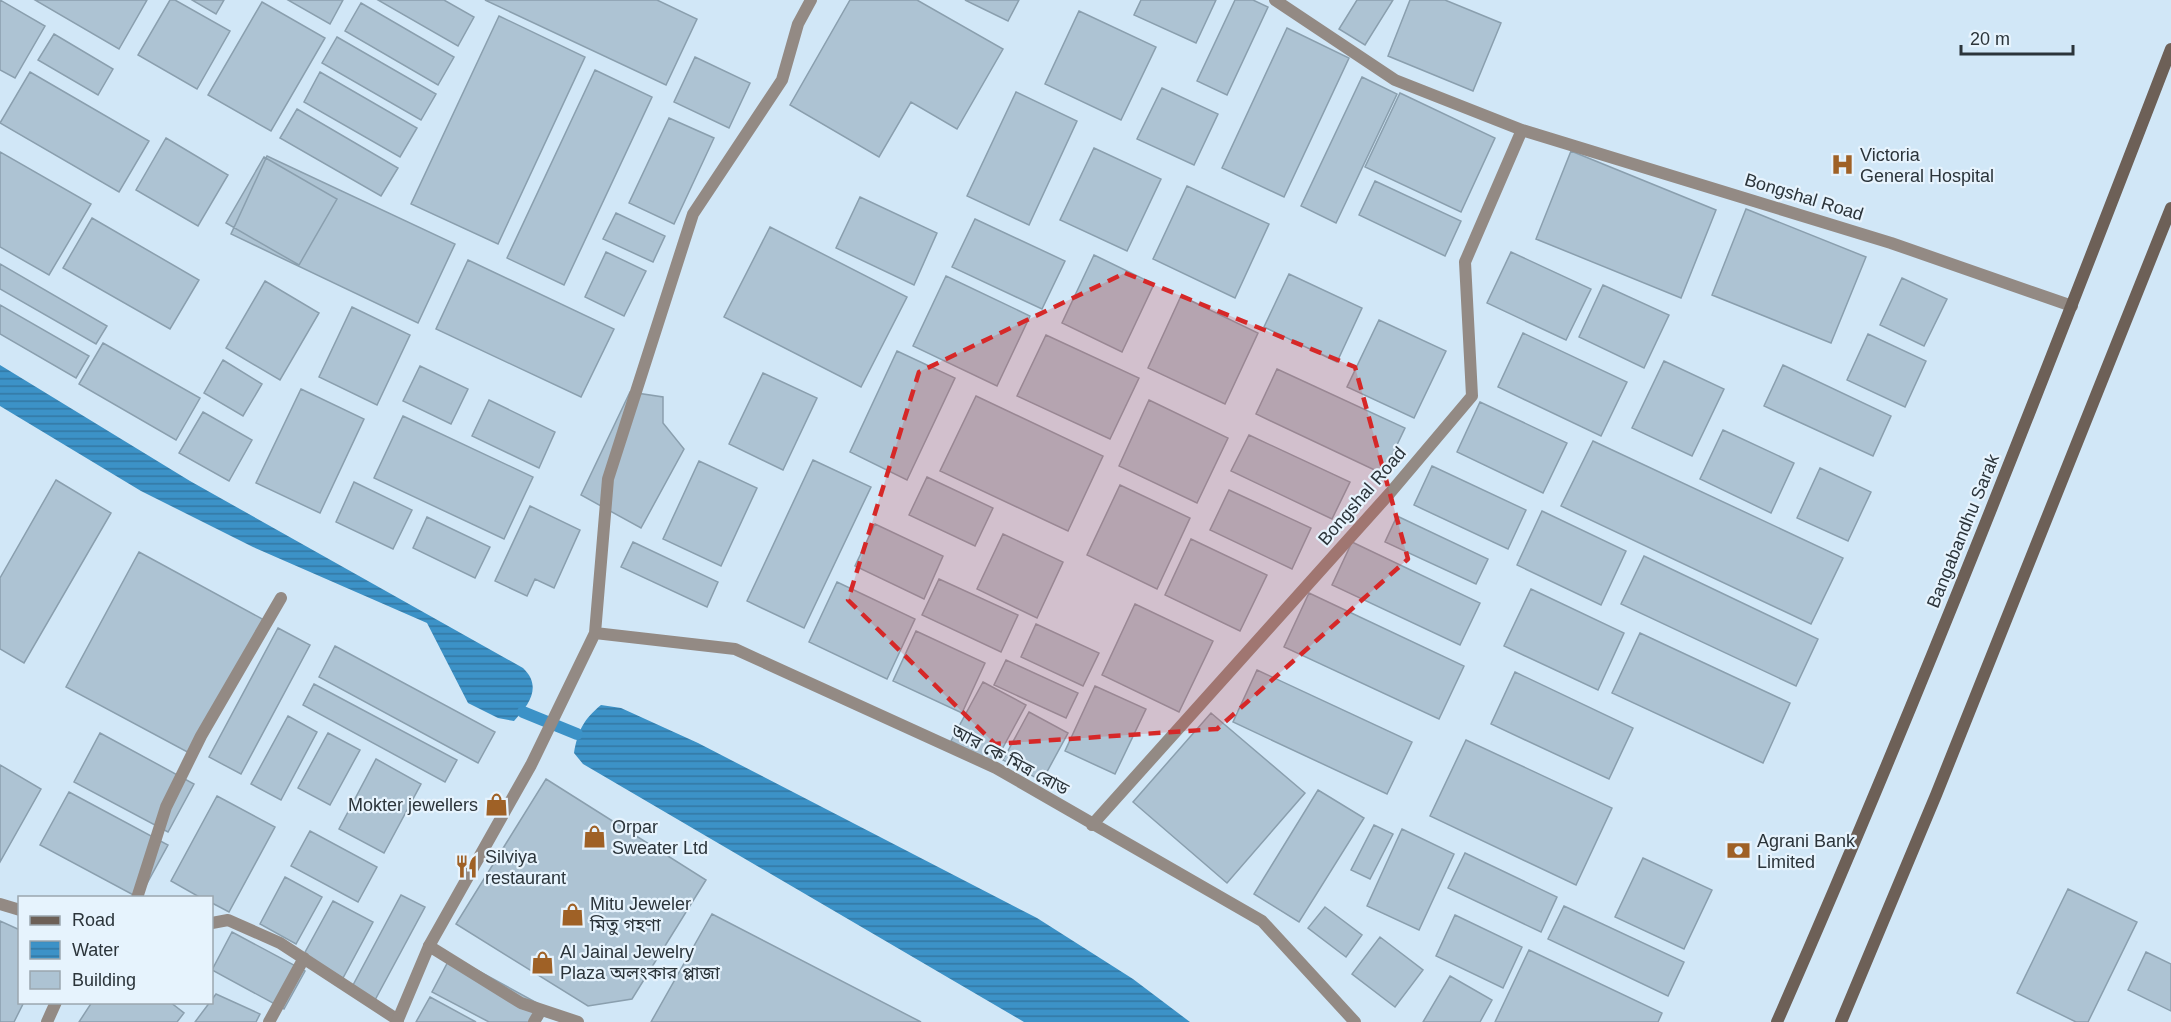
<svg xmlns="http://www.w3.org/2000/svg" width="2171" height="1022" viewBox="0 0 2171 1022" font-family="Arial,'Noto Sans Bengali',sans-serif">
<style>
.water{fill:url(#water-rules)}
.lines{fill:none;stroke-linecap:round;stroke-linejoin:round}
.stream{stroke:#3c92c7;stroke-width:12}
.building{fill:#adc3d3;stroke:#8a9fae;stroke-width:1.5}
.service{stroke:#938a84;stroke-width:12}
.minor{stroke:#938a84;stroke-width:12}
.secondary{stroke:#6d6057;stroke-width:12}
.marked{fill:#d62828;fill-opacity:0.2;stroke:#d62828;stroke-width:4.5;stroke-dasharray:12 8;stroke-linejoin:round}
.labels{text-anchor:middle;stroke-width:4.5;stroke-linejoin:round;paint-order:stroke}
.poi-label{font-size:18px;fill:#2b343a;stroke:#e6f3fd;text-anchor:start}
.street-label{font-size:18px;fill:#2b343a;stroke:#e6f3fd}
</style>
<defs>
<pattern id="water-rules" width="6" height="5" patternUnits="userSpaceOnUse" patternTransform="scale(1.5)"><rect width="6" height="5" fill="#3c92c7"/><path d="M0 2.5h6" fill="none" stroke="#3378a3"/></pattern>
</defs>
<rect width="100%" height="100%" fill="#d1e7f7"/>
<!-- water -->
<path class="water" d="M0 365 190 481 523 668C542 686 530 704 514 721L498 718 468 703 427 623 253 547 141 491 0 406Z
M601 705 621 708 698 743 1037 918 1133 979 1190 1022H1024L583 764 574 753C578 730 584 719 601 705Z"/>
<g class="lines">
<!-- stream -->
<path class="stream" d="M523 712 577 734"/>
</g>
<!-- building -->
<path class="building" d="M0 0 45 26 15 78 0 70Z
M35 0H147L119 49Z
M170 0H175L230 31 197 89 138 55Z
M192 0H224L216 14Z
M288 0H343L330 24Z
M378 0H444L474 17 458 46Z
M485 0H657L697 19 666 85Z
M850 0H917L1003 49 957 129 911 102 879 157 790 105Z
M965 0H1019L1008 21Z
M1141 0H1216L1196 43 1134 15Z
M1235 0H1253L1268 7 1227 95 1197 81Z
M1357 0H1393L1365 45 1339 29Z
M1410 0H1445L1501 23 1473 91 1388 56Z
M262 2 325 38 271 131 208 95Z
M361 3 454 57 438 85 345 31Z
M1079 11 1156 47 1121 120 1045 84Z
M499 16 585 57 498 244 411 204Z
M1287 28 1349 58 1284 197 1222 168Z
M54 34 113 69 98 95 38 60Z
M337 37 436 94 421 120 322 63Z
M695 57 750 83 729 128 674 102Z
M595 70 652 97 564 285 507 258Z
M30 72 149 141 119 192 0 123Z
M320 72 417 128 400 157 304 102Z
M1362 77 1397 94 1336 223 1301 206Z
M1162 88 1218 114 1194 165 1137 139Z
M1016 92 1077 121 1029 225 967 196Z
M1400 93 1495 138 1461 212 1365 167Z
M297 109 398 168 381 196 280 138Z
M669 118 714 138 674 224 629 203Z
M166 138 228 175 198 226 136 190Z
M1094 148 1161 179 1127 251 1060 220Z
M1571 151 1716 210 1681 298 1536 239Z
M0 152 91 204 49 275 0 247Z
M267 156 455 244 418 323 231 234Z
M264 157 337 199 299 265 226 223Z
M1375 181 1461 221 1445 256 1359 215Z
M1187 186 1269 224 1235 298 1153 259Z
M860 197 937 233 914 285 836 248Z
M1746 209 1866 257 1831 343 1712 295Z
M616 213 665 236 653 262 603 239Z
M92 218 199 280 170 329 63 268Z
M975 219 1065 261 1042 309 952 267Z
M770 227 907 297 861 387 724 317Z
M606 252 646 271 624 316 585 297Z
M1511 252 1591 289 1566 340 1487 303Z
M1094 255 1154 284 1122 352 1062 323Z
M468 260 614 329 581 397 436 329Z
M0 264 107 326 96 344 0 289Z
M1289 274 1362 308 1337 362 1264 327Z
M946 276 1030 316 997 386 913 346Z
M1902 278 1947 299 1924 346 1880 325Z
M265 281 319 313 280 380 226 348Z
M1603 285 1669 315 1644 368 1579 337Z
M1181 296 1258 333 1225 404 1148 368Z
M0 305 89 356 76 378 0 334Z
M352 307 410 335 377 405 319 377Z
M1379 320 1446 351 1414 418 1347 387Z
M1523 333 1627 382 1601 436 1498 387Z
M1868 334 1926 361 1905 407 1847 380Z
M1046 335 1139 378 1110 439 1017 396Z
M103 343 200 398 176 440 79 384Z
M897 351 955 378 907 480 850 452Z
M223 360 262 384 243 416 204 393Z
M1664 361 1724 389 1692 456 1632 428Z
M1783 365 1891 416 1873 456 1764 406Z
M420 366 468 389 451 424 403 401Z
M1277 369 1405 428 1383 474 1256 414Z
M763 373 817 398 783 470 729 444Z
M301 389 364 419 320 513 256 483Z
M630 392 663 397V423L684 449 641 528 581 495Z
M976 396 1103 456 1068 531 940 471Z
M489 400 555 432 539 468 472 436Z
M1149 400 1228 438 1197 503 1119 466Z
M1480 402 1567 443 1543 493 1457 452Z
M203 412 252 440 229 481 179 453Z
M403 416 533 477 504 539 374 478Z
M1723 430 1794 463 1771 513 1700 479Z
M1249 435 1350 482 1332 519 1231 471Z
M1593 441 1843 558 1811 624 1561 506Z
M813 460 871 487 804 628 747 601Z
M699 461 757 488 721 566 663 539Z
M1432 466 1526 510 1508 549 1414 505Z
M1820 468 1871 492 1848 541 1797 518Z
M927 477 993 508 975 546 909 515Z
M56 480 111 513 24 663 0 649V578Z
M354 482 412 510 393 549 336 522Z
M1120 485 1190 518 1157 589 1087 555Z
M1229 490 1311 528 1292 569 1210 530Z
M530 506 580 530 554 588 535 579 527 596 495 581Z
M1542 511 1626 551 1601 605 1517 565Z
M1397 516 1488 559 1476 584 1385 542Z
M427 517 490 547 475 578 413 548Z
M875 524 943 556 924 599 855 566Z
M1003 534 1063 562 1037 618 977 589Z
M1191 539 1267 575 1240 631 1165 595Z
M633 542 718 582 707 607 621 567Z
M1352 542 1480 603 1460 645 1332 585Z
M139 552 266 621 193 755 66 687Z
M1644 556 1818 639 1796 686 1621 604Z
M939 579 1018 615 1001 652 922 615Z
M837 582 915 619 887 679 809 642Z
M1531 589 1624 633 1598 690 1504 646Z
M1309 593 1464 666 1439 719 1284 647Z
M1135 604 1213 641 1179 712 1102 675Z
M1036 624 1099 653 1083 686 1021 657Z
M278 628 310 645 241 774 209 757Z
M916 631 985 663 962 713 893 681Z
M1640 633 1790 703 1763 763 1612 693Z
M335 646 495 732 478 763 319 677Z
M1006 660 1078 693 1066 718 994 685Z
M1257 670 1412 742 1387 794 1233 722Z
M1515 672 1633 728 1609 779 1491 724Z
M983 682 1026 705 994 764 951 741Z
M314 684 457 760 445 782 303 705Z
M1095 686 1146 709 1115 774 1065 751Z
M1029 712 1068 733 1042 781 1003 760Z
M1211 713 1305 793 1227 883 1133 802Z
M288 716 317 732 281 800 251 784Z
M100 733 194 784 168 832 74 782Z
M328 733 360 750 330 805 298 788Z
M1466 740 1612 808 1576 885 1430 816Z
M376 759 421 784 384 853 339 829Z
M0 765 41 789 0 862Z
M546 779 706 880 632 999 588 1006 456 924Z
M1318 790 1364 818 1299 922 1254 894Z
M69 792 168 845 139 898 40 845Z
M217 796 275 827 229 912 212 903V898H201L171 881Z
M1374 825 1393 834 1370 879 1351 870Z
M1402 829 1454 854 1419 930 1367 906Z
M310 831 377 867 358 902 291 866Z
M1465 853 1557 897 1541 932 1448 888Z
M1643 858 1712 890 1684 949 1615 917Z
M285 877 322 897 296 944 260 924Z
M2068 889 2137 922 2088 1022H2076L2017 993Z
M401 895 425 907 375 1000 352 987Z
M333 901 373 922 343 978 303 956Z
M1564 906 1684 962 1668 996 1548 939Z
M1325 907 1362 935 1346 957 1308 928Z
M712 914 921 1022H651Z
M1455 915 1522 947 1503 988 1436 956Z
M0 921 20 930V1002H24L14 1022H0Z
M232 932 305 971 284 1009 212 970Z
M1380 937 1423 970 1395 1007 1352 974Z
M1529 950 1662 1013 1658 1022H1495Z
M2146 952 2171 964V1011L2128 990Z
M451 956 539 1004 529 1022H489L432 992Z
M1450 976 1492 1000 1480 1022H1423Z
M216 994 260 1014 256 1022H195Z
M430 997 476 1022H416Z
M92 1002H170L184 1013 177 1022H79Z"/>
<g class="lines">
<!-- service -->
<path class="service" d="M137 898 166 807 201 736 281 598
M0 904 20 910
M212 923 228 920 280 943 398 1020
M429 946 521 1003 578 1022
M47 1022 56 1002
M269 1022 304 958
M534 1022 541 1010"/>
<!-- minor -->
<path class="minor" d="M1275 0 1395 80 1522 130 1891 243 2072 306
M595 633 735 649 996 768 1262 921 1355 1022
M1092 825 1390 493 1472 396 1465 262 1522 130
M397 1022 429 946 531 765 595 633 608 479 693 214 782 80 798 24 811 0"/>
<!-- secondary -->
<path class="secondary" d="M1777 1022C1918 701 2045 376 2171 49
M1841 1022 1936 795 2171 208"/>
</g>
<!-- marked area -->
<path class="marked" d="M1125 273 1355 367 1408 559 1217 729 995 744 848 600 919 372Z"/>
<!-- icons -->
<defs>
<symbol id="hospital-bare" viewBox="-9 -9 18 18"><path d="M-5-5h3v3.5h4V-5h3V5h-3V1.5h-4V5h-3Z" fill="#9f6126" stroke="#e6f3fd" stroke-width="2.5" paint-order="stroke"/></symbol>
<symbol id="shop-bare" viewBox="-9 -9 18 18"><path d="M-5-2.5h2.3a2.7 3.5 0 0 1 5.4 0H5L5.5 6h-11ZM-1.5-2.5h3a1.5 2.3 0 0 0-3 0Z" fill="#9f6126" stroke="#e6f3fd" stroke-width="2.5" paint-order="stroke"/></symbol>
<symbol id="bank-bare" viewBox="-9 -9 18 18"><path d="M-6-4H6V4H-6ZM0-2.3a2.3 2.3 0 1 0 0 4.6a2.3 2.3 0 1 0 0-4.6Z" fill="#9f6126" stroke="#e6f3fd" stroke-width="2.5" paint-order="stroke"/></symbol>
<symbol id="restaurant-bare" viewBox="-9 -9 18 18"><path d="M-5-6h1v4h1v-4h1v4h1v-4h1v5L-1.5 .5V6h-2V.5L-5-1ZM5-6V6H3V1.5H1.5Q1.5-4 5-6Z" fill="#9f6126" stroke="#e6f3fd" stroke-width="2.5" paint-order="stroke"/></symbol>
</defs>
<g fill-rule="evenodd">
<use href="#hospital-bare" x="1826" y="148" width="33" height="33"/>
<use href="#shop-bare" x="480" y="788" width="33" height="33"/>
<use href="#shop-bare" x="578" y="820" width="33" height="33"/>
<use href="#bank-bare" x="1722" y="834" width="33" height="33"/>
<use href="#restaurant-bare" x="450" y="850" width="33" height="33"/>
<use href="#shop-bare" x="556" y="898" width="33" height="33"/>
<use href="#shop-bare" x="526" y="946" width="33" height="33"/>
</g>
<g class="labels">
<!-- poi labels -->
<g class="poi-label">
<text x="1860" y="161">Victoria<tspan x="1860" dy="21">General Hospital</tspan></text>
<text x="478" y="811" text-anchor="end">Mokter jewellers</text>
<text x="612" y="833">Orpar<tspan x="612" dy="21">Sweater Ltd</tspan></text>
<text x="1757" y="847">Agrani Bank<tspan x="1757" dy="21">Limited</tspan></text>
<text x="485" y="863">Silviya<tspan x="485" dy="21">restaurant</tspan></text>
<text x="590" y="910">Mitu Jeweler<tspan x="590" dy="21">মিতু গহণা</tspan></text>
<text x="560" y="958">Al Jainal Jewelry<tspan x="560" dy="21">Plaza অলংকার প্লাজা</tspan></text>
</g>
<!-- street labels -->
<g class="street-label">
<text transform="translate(1804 197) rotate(17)" y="6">Bongshal Road</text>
<text transform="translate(1362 496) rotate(-49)" y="6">Bongshal Road</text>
<text transform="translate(1963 531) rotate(-68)" y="6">Bangabandhu Sarak</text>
<text transform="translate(1010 760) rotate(28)" y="6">আর কে মিত্র রোড</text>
</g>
</g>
<!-- legend -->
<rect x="18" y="896" width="195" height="108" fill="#e6f3fd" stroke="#9ba7af" stroke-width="1.5"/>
<rect x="30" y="916" width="30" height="9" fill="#6d6057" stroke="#9ba7af" stroke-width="1.5"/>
<text x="72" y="926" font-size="18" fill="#2b343a">Road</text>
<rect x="30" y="941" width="30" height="18" fill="url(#water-rules)" stroke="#9ba7af" stroke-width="1.5"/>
<text x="72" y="956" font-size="18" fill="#2b343a">Water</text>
<rect x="30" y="971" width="30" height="18" fill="#adc3d3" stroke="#9ba7af" stroke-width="1.5"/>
<text x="72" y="986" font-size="18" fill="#2b343a">Building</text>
<!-- scale -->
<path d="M1961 45v9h112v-9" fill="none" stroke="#2b343a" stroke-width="3"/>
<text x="1970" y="45" font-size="18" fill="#2b343a" stroke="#e6f3fd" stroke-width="4.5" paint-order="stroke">20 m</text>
</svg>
